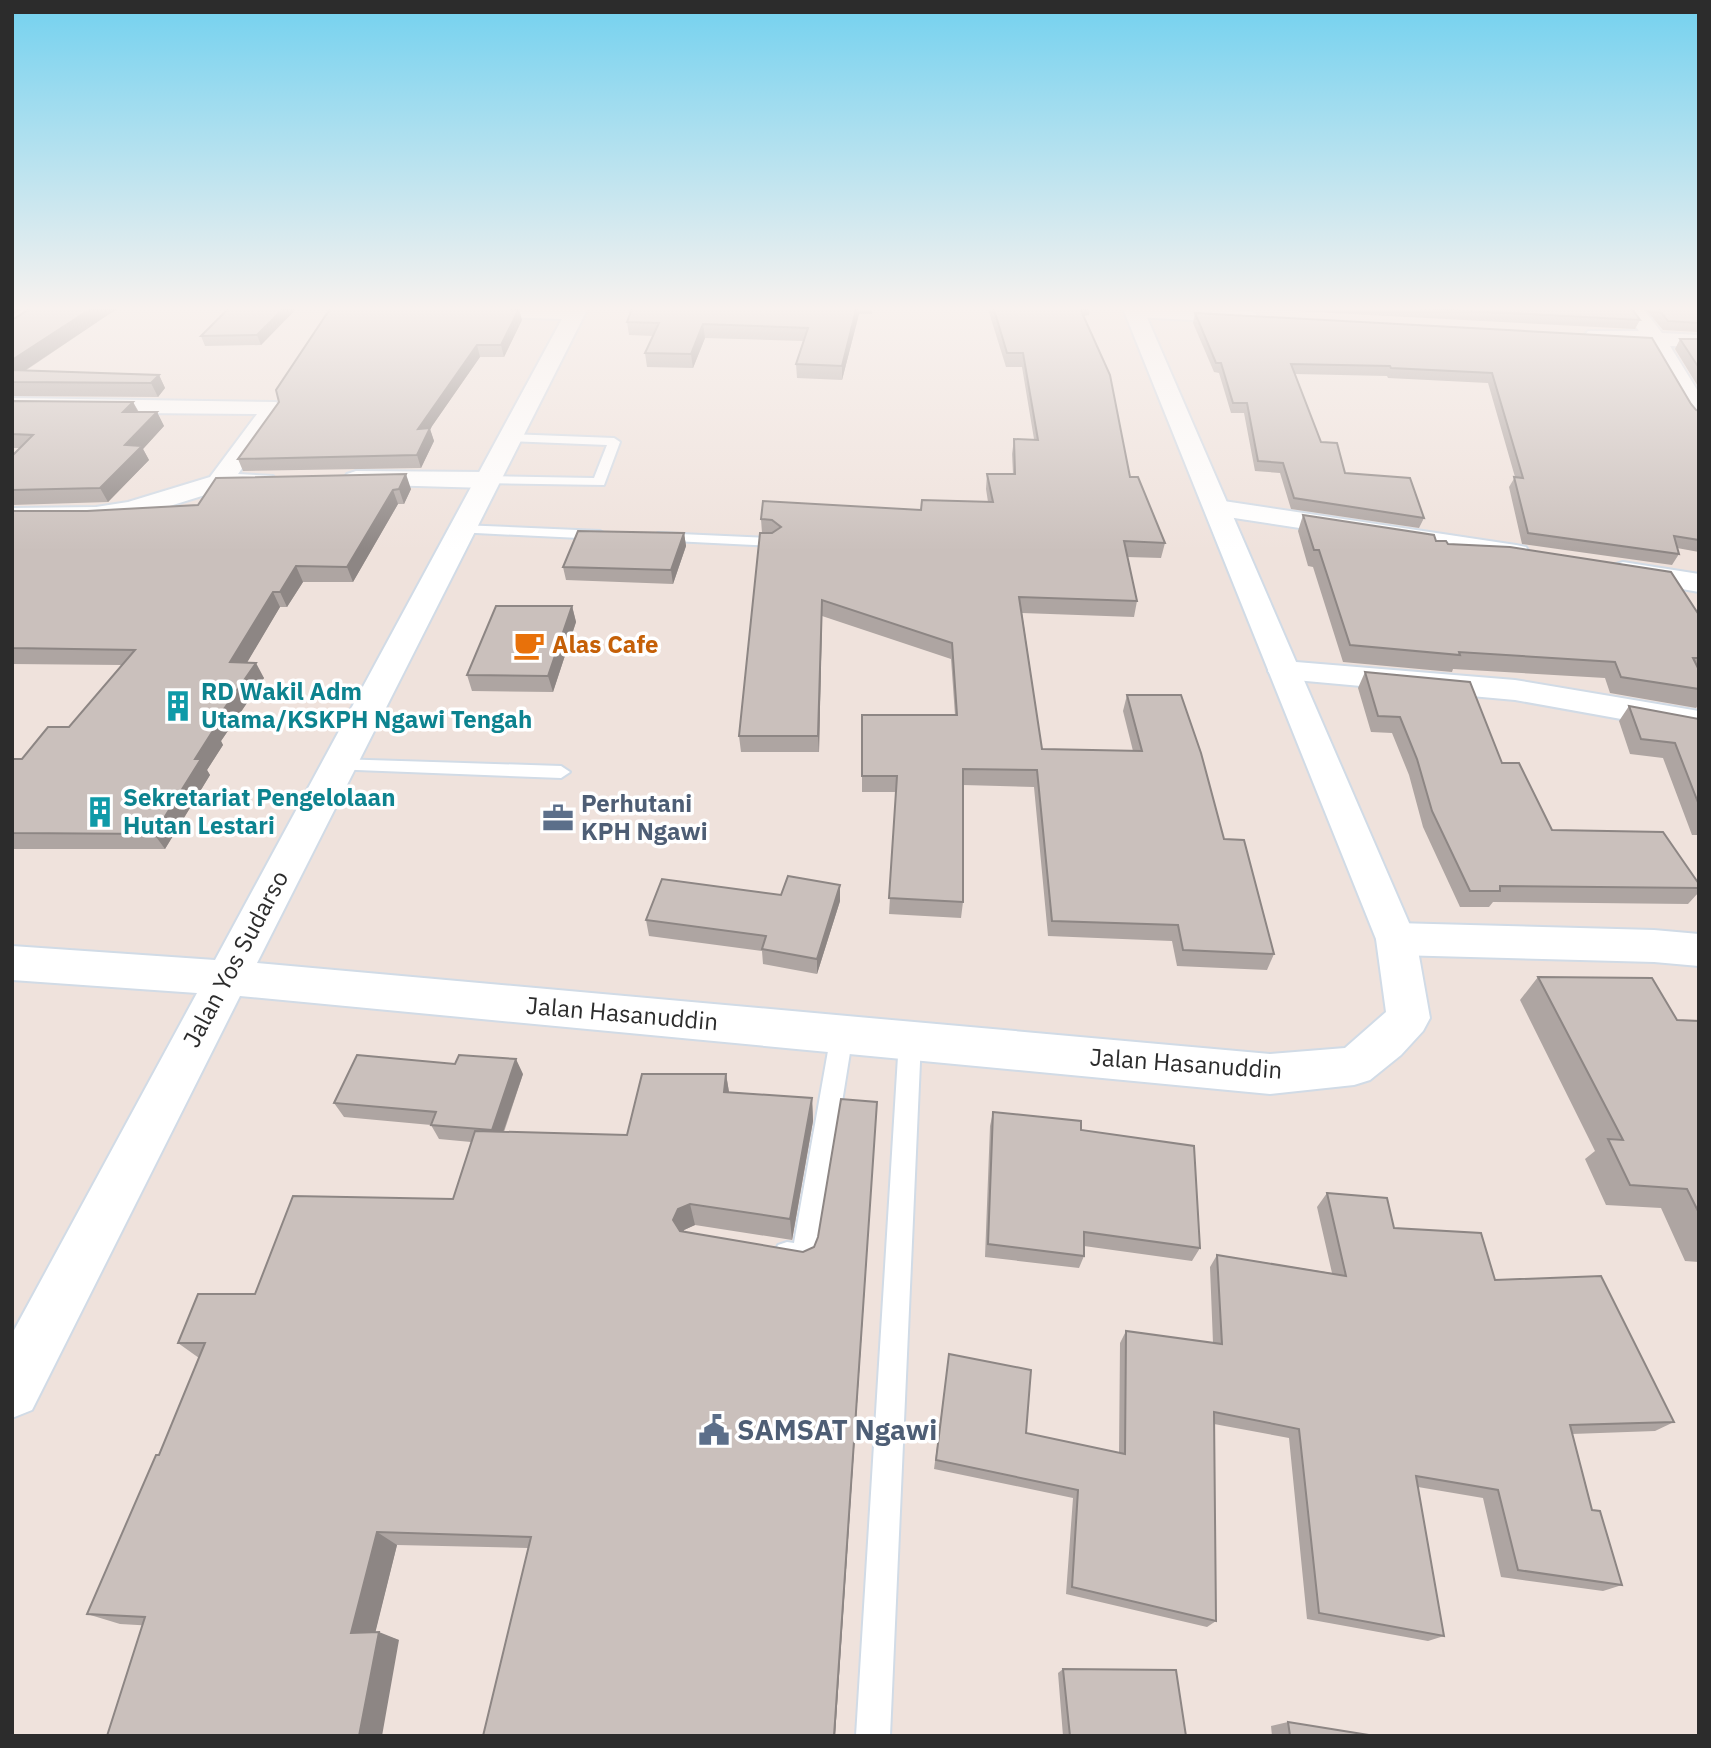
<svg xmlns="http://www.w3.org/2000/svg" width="1711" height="1748" viewBox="0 0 1711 1748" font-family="'IBM Plex Sans',sans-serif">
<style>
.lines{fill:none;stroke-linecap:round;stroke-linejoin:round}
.lane-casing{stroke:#d1dbe6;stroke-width:4}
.street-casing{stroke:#d1dbe6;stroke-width:4}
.secondary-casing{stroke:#d1dbe6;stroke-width:4}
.lane{fill:#fff;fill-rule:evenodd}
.street{fill:#fff;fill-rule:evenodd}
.secondary{fill:#fff;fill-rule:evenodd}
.wall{fill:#aea5a2}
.shaded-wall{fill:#8d8684}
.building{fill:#cac0bc;stroke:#8d8684;stroke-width:2}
.labels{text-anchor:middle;stroke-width:7;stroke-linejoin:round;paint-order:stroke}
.food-label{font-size:24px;font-weight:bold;fill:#c56008;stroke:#fff;text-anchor:start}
.culture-label{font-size:24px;font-weight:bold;fill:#0d838f;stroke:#fff;text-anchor:start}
.service-label{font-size:24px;font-weight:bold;fill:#4e5e75;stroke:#fff;text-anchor:start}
.street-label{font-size:24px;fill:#2c2c2c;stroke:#fff}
.near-service-label{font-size:28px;font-weight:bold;fill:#4e5e75;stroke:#fff;text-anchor:start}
</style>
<rect width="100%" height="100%" fill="#efe2dc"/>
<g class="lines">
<defs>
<path id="lane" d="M509 434 614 438 620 442 604 485 482 483V477L487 476 594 478 607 445 505 441 503 438Z
M461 525 600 531 607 535 600 539 456 532 454 529Z
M658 533 772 538 779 542 772 546 653 540 651 537Z
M337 759 561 766 570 772 561 778 331 769 328 765 331 761Z
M842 1025 850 1027 853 1034 817 1257 813 1266C801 1271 790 1268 778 1263L774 1254 778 1245 787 1242 794 1243 831 1034 834 1027Z
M910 1031 918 1033 921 1040 890 1736H856L899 1040 902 1033Z"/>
<path id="street" d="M1153 306 1248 311 1255 313 1258 317 1255 321 1248 323 1135 317 1128 315 1125 311 1131 306Z
M1621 306H1641L1662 333 1699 335V347L1670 346 1699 393V420L1691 418 1687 413 1648 344 1595 341 1588 339 1585 335 1588 331H1639Z
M12 398 276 402 283 409 282 413 238 474 273 476 277 481 273 486 221 490 141 515 96 523 12 524V508L96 507 128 502 210 477 257 414 12 412Z
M356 471 487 472 496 475 500 480 496 485 487 488 347 484 343 479 347 474Z
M1217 500 1516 545 1526 547 1530 553 1526 559 1516 561 1208 514 1204 508 1208 502Z
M1623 562 1699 574V592L1613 577 1609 571 1613 565Z
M1284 661 1515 680 1699 711V733L1515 700 1273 678 1268 671 1273 664Z
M1396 923 1654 930 1699 934V966L1654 962 1396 955 1382 950 1376 939 1382 928Z"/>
<path id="secondary" d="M462 306H589L257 963 1270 1054 1345 1048 1386 1012 1376 939 1122 306H1142L1416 939 1430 1018 1423 1031 1401 1055 1370 1080 1354 1085 1270 1094 240 996 32 1410 12 1418V1334L197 993 12 980V946L215 960 562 319 469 316 462 314 459 310Z"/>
</defs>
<!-- lane casing -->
<use href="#lane" class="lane-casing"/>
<!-- street casing -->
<use href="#street" class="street-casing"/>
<!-- secondary casing -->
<use href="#secondary" class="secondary-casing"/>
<!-- lane -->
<use href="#lane" class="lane"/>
<!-- street -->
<use href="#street" class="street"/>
<!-- secondary -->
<use href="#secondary" class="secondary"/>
</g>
<!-- wall -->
<path class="wall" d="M121 306 25 371 159 375 165 388 158 397 12 396V320Z
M231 306H299L261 345 205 346 201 336Z
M633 306H872V314H859L842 380 797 378 796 364 803 341 705 338 693 368 647 367 645 353 653 336 629 335 627 322Z
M987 306H1090L1089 315 1084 316 1130 477 1165 543 1161 558 1127 557 1137 601 1134 617 1022 613 1042 749 1133 751 1123 711 1127 695 1224 839 1274 954 1267 970 1177 966 1172 941 1048 936 1034 787 963 785V902L961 918 889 914 896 792H862V715H955L951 659 822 616 819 752H741L739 736 762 533 761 519 921 510 988 502 986 489 987 474H1013L1012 454 1014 439H1034L1022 367H1006Z
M1200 306H1630L1640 320 1635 329Z
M1643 306H1699V332L1663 330Z
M1195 313 1691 404 1696 410 1699 411V552L1677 548 1679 554 1672 565 1522 544 1509 487 1515 477 1488 383 1388 378 1387 376 1295 374 1321 442 1345 473 1424 518 1419 528 1291 509 1280 473 1255 471 1244 413H1231L1219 373 1214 372 1193 323Z
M522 320 504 357H480L430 429 434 441 421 468 243 471 238 459 279 402Z
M1680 339H1699V388L1675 349Z
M12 401 133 402 139 412H157L164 426 143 449 149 460 108 502 12 505V456L20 448H12Z
M216 478 411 489 404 504H398L353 582H303L287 607H280L247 662 264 678 221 741 223 745 207 770 210 775 165 849H12V759H22L69 727 122 665 12 664V511H87L198 505Z
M1303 515 1436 541 1699 615V704L1696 708 1610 693 1605 678 1453 669 1452 672 1343 662 1313 567 1308 566 1298 531Z
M684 533 686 546 673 584 566 580 563 567Z
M572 606 576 622 553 692 472 691 467 675Z
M1365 672 1502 763 1552 830 1699 884V892L1688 904 1493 902 1489 907H1460L1423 827 1409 775 1392 733 1371 732 1358 688Z
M1629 706 1699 719V835H1692L1663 758 1630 754 1619 721Z
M840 885V901L817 974 763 964 762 951 649 936 646 920 781 895Z
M1538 977 1677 1020 1699 1021V1262L1685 1261 1661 1208 1606 1205 1585 1159 1595 1151 1520 1000Z
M523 1074 504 1132 627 1135 726 1074 729 1092 812 1098 813 1121 792 1240 695 1225 684 1230 683 1232 803 1252 814 1247 877 1102 835 1736 528 1548 397 1545 375 1632 399 1640 120 1624 87 1614 159 1455 199 1358 178 1343 255 1294 453 1199 471 1142 439 1139 431 1125 344 1117 334 1103Z
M993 1112 1081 1130 1200 1248 1192 1261 1084 1246V1256L1079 1268 985 1257 990 1126Z
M1327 1193 1495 1280 1674 1422 1655 1431 1572 1434 1592 1510 1622 1585 1603 1591 1501 1577 1483 1498 1418 1487 1444 1636 1428 1641 1307 1619 1289 1438 1214 1424 1216 1621 1207 1627 1066 1594 1073 1498 934 1469 949 1354 1026 1433 1119 1453 1120 1343 1126 1331 1213 1343 1210 1267 1217 1255 1332 1273 1317 1207Z
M1063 1669 1186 1736H1063L1058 1673Z
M1288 1722 1375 1736H1272L1271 1726Z"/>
<!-- shaded-wall -->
<path class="shaded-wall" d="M12 306H27L12 315Z
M95 306H121L12 379V360Z
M286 306H299L261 345 257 335Z
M857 306H859V314L842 380V366Z
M1077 306H1090L1089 315 1076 316Z
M519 309 522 320 504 357 501 345Z
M703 324 705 338 693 368 691 354Z
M477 345 480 357 430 429 434 441 421 468 417 455 418 429Z
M159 375 165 388 158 397 151 383Z
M133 402 140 416 123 412Z
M157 412 164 426 143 449 149 460 108 502 100 488 125 445Z
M406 474 411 489 404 504 399 489Z
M393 490 398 504 353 582 347 567Z
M684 533 686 546 673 584 671 570Z
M296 566 303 582 287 607 280 592Z
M273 592 280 607 238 678 230 662Z
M822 600V616L819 752 818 736Z
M572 606 576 622 553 692 548 676Z
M256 663 264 678 221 741 223 745 207 770 210 775 165 849 154 834 210 729Z
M840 885V901L817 974V959Z
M516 1059 523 1074 499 1144 492 1130Z
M726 1074 730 1098 724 1092Z
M812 1098 813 1121 792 1240 790 1219Z
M877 1102 835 1736H834Z
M690 1204 695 1225 684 1230 680 1241 673 1220 678 1209Z
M377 1532 397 1545 373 1642 351 1633Z
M379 1632 399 1640 382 1736H359Z"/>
<!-- building -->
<path class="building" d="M34 306H95L12 360V320Z
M231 306H286L257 335 201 336Z
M332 306H411L519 309 501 345H477L418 429 430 428 417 455 238 459 279 402 276 390Z
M633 306H857L842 366 796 364 808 328 703 324 691 354 645 353 659 323 627 322Z
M993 306H1079L1110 375 1130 477H1138L1165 543 1124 541 1137 601 1019 597 1042 749 1142 751 1127 695H1181L1201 753 1224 839 1244 840 1274 954 1183 950 1178 925 1052 921 1037 770 963 769V902L889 898 897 776H862V715H957L952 643 822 600 818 736H739L760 533H772L781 527 772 520 761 519 763 501 921 510 922 500 993 502 987 474H1015L1014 439 1038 440 1023 353H1007Z
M1379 306H1630L1640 320Z
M1656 306H1699V323L1668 321Z
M1195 313 1652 338 1691 404 1696 410 1699 411V540L1674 536 1679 554 1528 533 1514 477 1523 478 1492 373 1391 368 1390 366 1291 364 1321 442 1337 443 1345 473 1410 478 1424 518 1294 498 1283 463 1258 461 1247 403H1233L1221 363H1216Z
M1680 339H1699V368Z
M12 370 159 375 151 383 12 382Z
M12 401 133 402 123 412H157L125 445 142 446 100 488 12 490V456L33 435 12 434Z
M406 474 399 489 393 490 347 567 296 566 280 592H273L230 662 256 663 210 729H214L195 759H201L154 834 12 833V759H22L48 727H69L135 650 12 648V511H87L198 505 216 478Z
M1303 515 1434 535 1436 541H1446L1448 544 1510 547 1671 572 1699 615V658H1693L1699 670V689L1621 677 1615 662 1459 652 1460 655 1350 645 1319 550H1314Z
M578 531 684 533 671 570 563 567Z
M496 606H572L548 676 467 675Z
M1365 672 1470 682 1502 763H1519L1552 830 1663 832 1699 884V888L1500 886V891H1470L1432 811 1417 759 1400 717 1378 716Z
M1629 706 1699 719V805L1675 743 1641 739Z
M788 876 840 885 817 959 762 949 766 936 646 920 662 879 781 895Z
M1538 977 1652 978 1677 1020 1699 1021V1213L1687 1189 1630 1185 1608 1139 1623 1140Z
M357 1055 455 1064 459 1055 516 1059 492 1130 431 1125 436 1112 334 1103Z
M642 1074H726L724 1092 812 1098 790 1219 690 1204 678 1209 673 1220 680 1231 803 1252 814 1247 818 1237 841 1099 877 1102 834 1736H483L531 1537 377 1532 351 1633 379 1632 359 1736H107L145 1617 87 1614 156 1455H159L205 1343H178L198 1294H255L293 1196 453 1199 475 1131 627 1135Z
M993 1112 1081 1121V1130L1194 1146 1200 1248 1084 1232V1256L988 1244Z
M1327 1193 1387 1198 1394 1228 1481 1233 1495 1280 1601 1276 1674 1422 1570 1425 1592 1510 1600 1511 1622 1585 1518 1570 1498 1490 1416 1476 1444 1636 1319 1613 1299 1429 1214 1412 1216 1621 1072 1587 1078 1490 936 1460 949 1354 1031 1370 1026 1433 1125 1454 1126 1331 1222 1344 1217 1255 1346 1276Z
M1063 1669 1176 1670 1186 1736H1070Z
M1288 1722 1375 1736H1290Z"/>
<!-- sky -->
<linearGradient id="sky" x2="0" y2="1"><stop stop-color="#73d1ef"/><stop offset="0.56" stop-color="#f8f2ef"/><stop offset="1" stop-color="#f8f2ef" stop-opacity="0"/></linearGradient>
<rect width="1711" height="551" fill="url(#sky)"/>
<!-- icons -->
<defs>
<symbol id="cafe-bare" viewBox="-9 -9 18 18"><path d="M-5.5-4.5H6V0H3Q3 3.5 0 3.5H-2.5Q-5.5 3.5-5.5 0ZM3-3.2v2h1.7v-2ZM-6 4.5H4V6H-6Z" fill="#e8710a" stroke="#fff" stroke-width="2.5" paint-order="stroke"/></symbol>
<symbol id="building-bare" viewBox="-9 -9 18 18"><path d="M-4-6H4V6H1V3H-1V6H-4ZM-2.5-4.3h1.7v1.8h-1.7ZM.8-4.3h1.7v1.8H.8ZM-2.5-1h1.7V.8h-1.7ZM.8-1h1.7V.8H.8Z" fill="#0f9aa8" stroke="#fff" stroke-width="2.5" paint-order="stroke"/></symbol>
<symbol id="office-bare" viewBox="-9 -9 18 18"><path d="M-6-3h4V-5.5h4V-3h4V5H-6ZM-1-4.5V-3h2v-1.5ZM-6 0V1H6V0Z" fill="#5c6f8a" stroke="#fff" stroke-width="2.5" paint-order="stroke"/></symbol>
<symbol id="civic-bare" viewBox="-9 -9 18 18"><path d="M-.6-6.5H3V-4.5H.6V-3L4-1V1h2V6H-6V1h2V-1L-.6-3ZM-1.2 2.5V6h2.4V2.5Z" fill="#5c6f8a" stroke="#fff" stroke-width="2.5" paint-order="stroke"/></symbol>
</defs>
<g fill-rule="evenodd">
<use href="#cafe-bare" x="507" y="623" width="44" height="44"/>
<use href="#building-bare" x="156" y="684" width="44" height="44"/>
<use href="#building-bare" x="78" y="790" width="44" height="44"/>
<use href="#office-bare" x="536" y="796" width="44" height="44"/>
<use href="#civic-bare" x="692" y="1408" width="44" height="44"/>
</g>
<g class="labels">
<!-- food labels -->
<g class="food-label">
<text x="552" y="653">Alas Cafe</text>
</g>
<!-- culture labels -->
<g class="culture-label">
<text x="201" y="700">RD Wakil Adm<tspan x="201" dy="28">Utama/KSKPH Ngawi Tengah</tspan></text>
<text x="123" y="806">Sekretariat Pengelolaan<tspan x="123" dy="28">Hutan Lestari</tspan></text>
</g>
<!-- service labels -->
<g class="service-label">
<text x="581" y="812">Perhutani<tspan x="581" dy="28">KPH Ngawi</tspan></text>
</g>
<!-- street labels -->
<g class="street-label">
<text transform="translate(236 959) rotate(-62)" y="8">Jalan Yos Sudarso</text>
<text transform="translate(622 1014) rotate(5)" y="8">Jalan Hasanuddin</text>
<text transform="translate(1186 1064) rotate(4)" y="8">Jalan Hasanuddin</text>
</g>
<!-- near-service labels -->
<g class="near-service-label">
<text x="737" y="1440">SAMSAT Ngawi</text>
</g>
</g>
<!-- border -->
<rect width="1711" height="1748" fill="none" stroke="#2c2c2c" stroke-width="28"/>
</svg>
